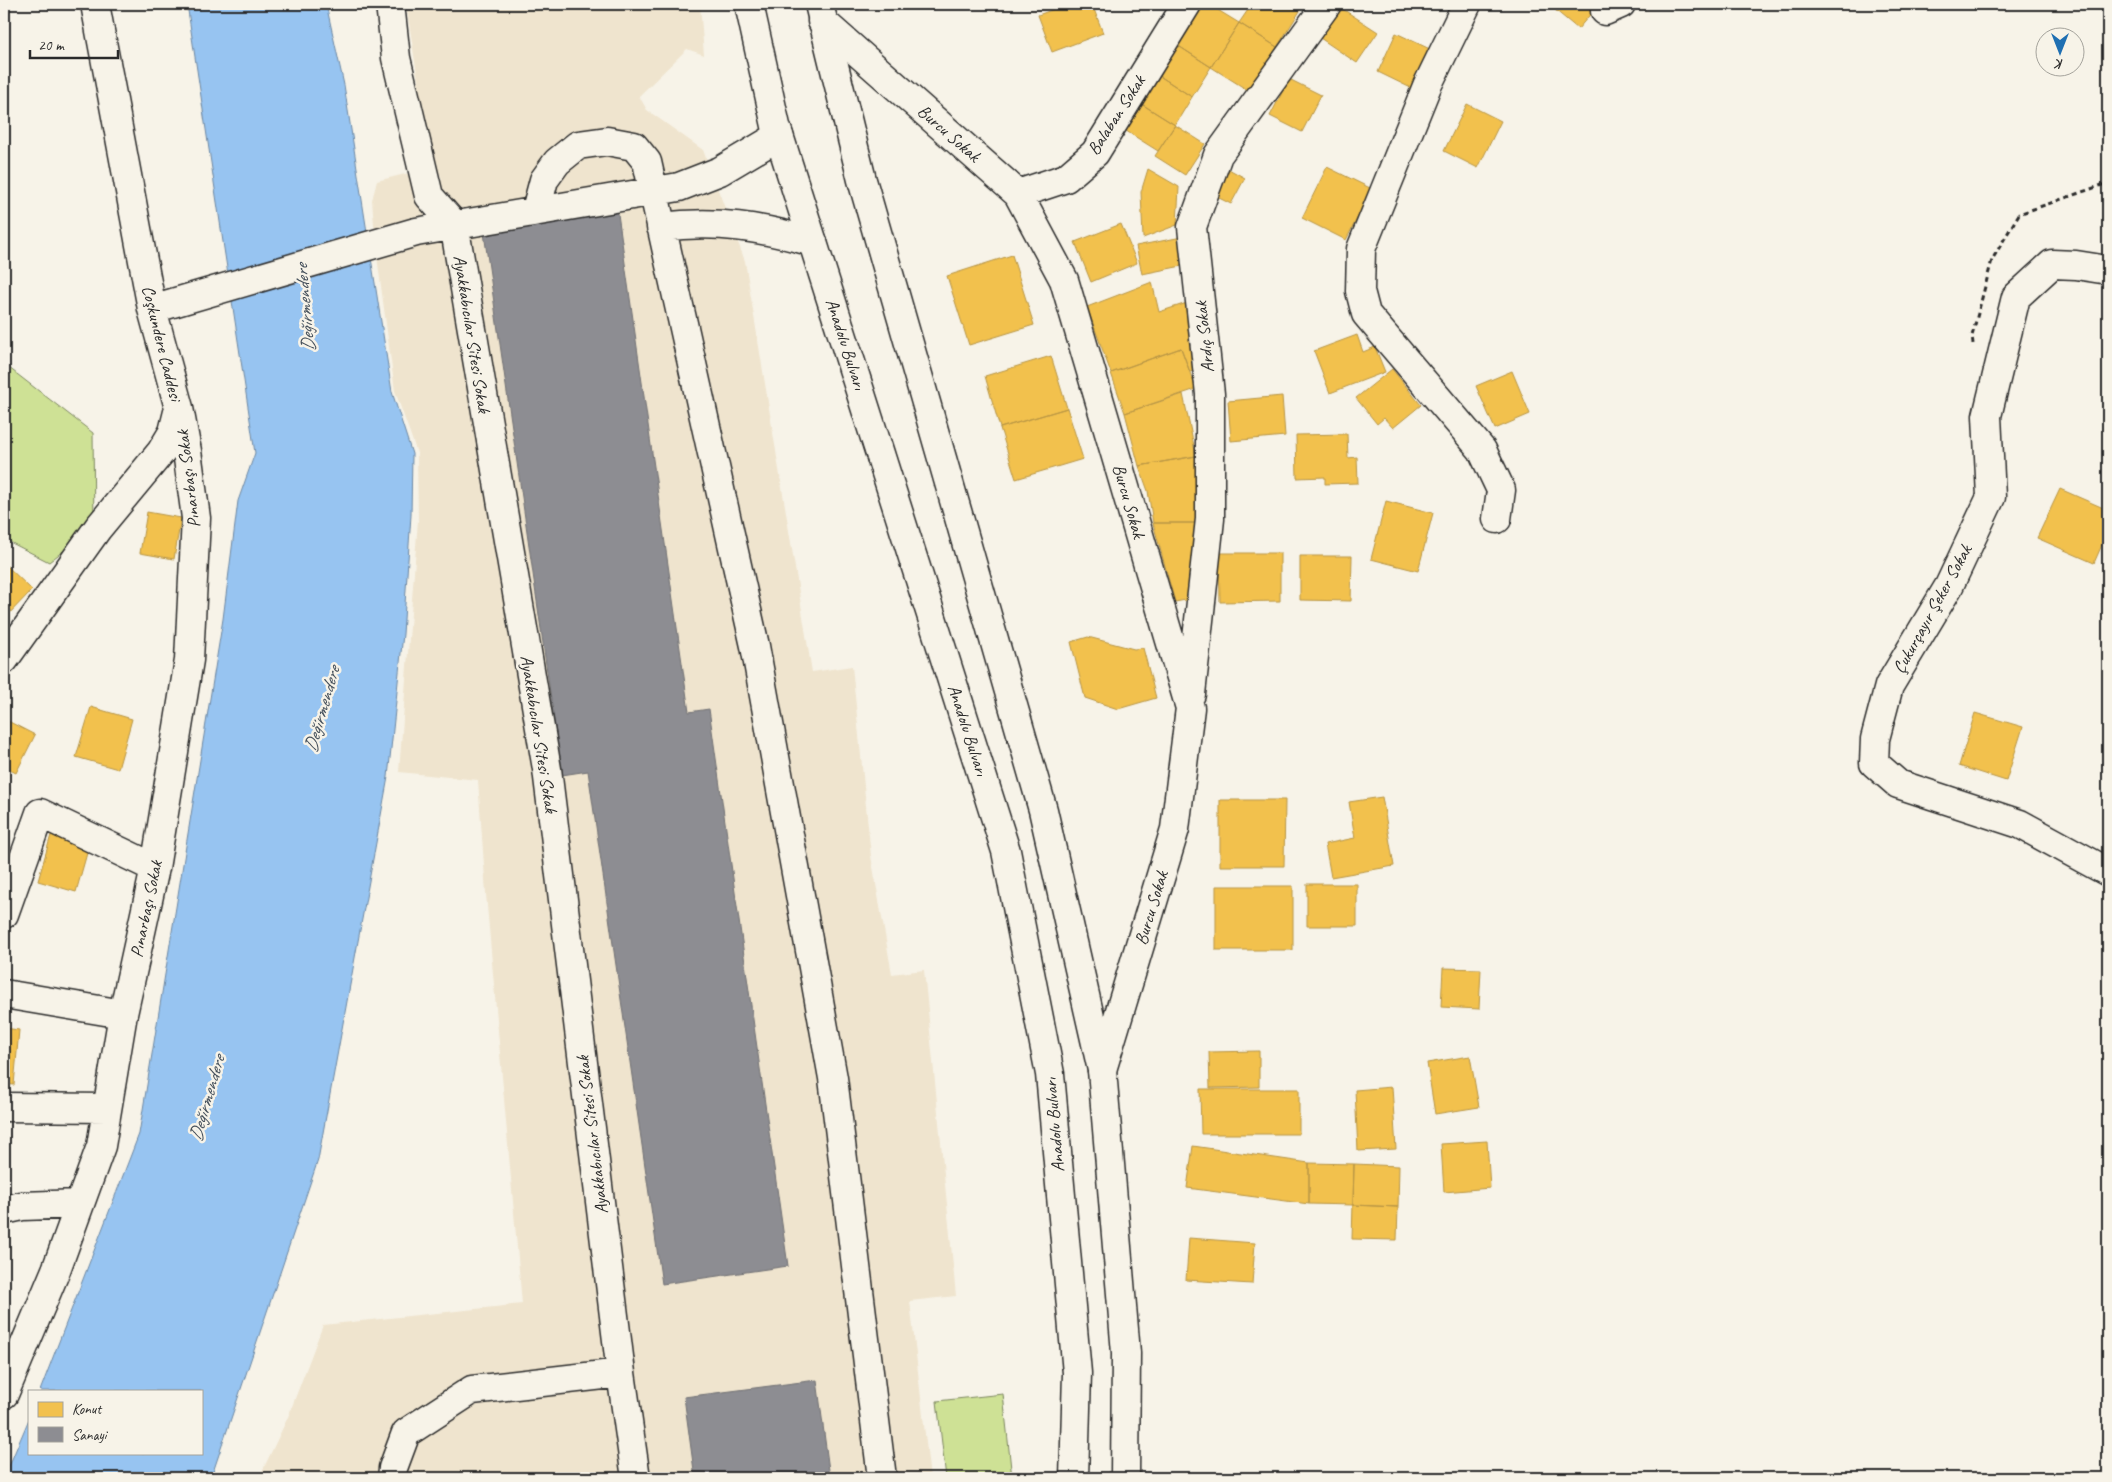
<svg xmlns="http://www.w3.org/2000/svg" width="2112" height="1482" viewBox="0 0 2112 1482" font-family="Caveat,sans-serif">
<style>
.built{fill:#efe4ce}
.green{fill:#cee195;stroke:#7c8660}
.water{fill:#97c4f1;stroke:#6c87a2}
.homes{fill:#f2c14e;stroke:#b69444}
.industry{fill:#8d8d92;stroke:#707073}
.lines{fill:none;stroke-linecap:round;stroke-linejoin:round}
.minor-casing{stroke:#2b2b2b;stroke-width:31}
.highway-casing{stroke:#2b2b2b;stroke-width:31}
.path{stroke:#2b2b2b;stroke-width:3;stroke-dasharray:5 4;stroke-linecap:butt}
.minor{stroke:#f7f3e8;stroke-width:28}
.highway{stroke:#f7f3e8;stroke-width:28}
.labels{text-anchor:middle;stroke-width:5;stroke-linejoin:round;paint-order:stroke}
.street-label{font-size:18px;fill:#2b2b2b;stroke:#f7f3e8}
.water-label{font-size:19px;font-style:italic;fill:#46515c;stroke:#f7f3e8}
</style>
<rect width="100%" height="100%" fill="#f7f3e8"/>
<filter id="ink" filterUnits="userSpaceOnUse"><feTurbulence type="fractalNoise" baseFrequency=".02" numOctaves="2"/><feDisplacementMap in="SourceGraphic" scale="10" xChannelSelector="R" yChannelSelector="G"/><feConvolveMatrix kernelMatrix="1 2 1 2 8 2 1 2 1" color-interpolation-filters="sRGB"/></filter>
<g filter="url(#ink)">
<!-- built -->
<path class="built" d="M406 4H700L704 55 687 49 639 96 647 110 703 150 745 261 812 672 852 666 871 856 892 974 924 970 956 1296 910 1301 930 1478H259L288 1417 323 1325 522 1304 486 894 478 780 399 772 418 520 417 453 395 391 376 249 372 200 377 181 409 173 442 179 429 151Z"/>
<!-- green -->
<path class="green" d="M4 364 93 433 94 527 49 562 4 539Z
M1003 1394 1012 1478H946L937 1401Z"/>
<!-- water -->
<path class="water" d="M187 4H326L344 85 392 392 412 454 411 515 403 634 388 777 318 1160 211 1478H4L29 1419V1453H201V1391H40L139 1134 223 619 238 501 255 453Z"/>
<!-- homes -->
<path class="homes" d="M1068 4H1092L1103 33 1052 52 1038 15Z
M1204 4H1208L1239 23 1211 67 1177 45Z
M1252 4H1287L1300 11 1277 47 1239 23Z
M1548 4H1599L1578 29Z
M1341 8 1378 32 1357 63 1320 38Z
M1239 23 1277 47 1249 91 1211 67Z
M1396 33 1434 51 1415 90 1378 72Z
M1177 45 1211 67 1192 97 1158 75Z
M1158 75 1192 97 1175 125 1140 103Z
M1289 79 1321 95 1302 132 1270 116Z
M1140 103 1175 125 1158 151 1123 129Z
M1467 104 1501 121 1478 168 1444 151Z
M1175 125 1205 144 1185 175 1155 156Z
M1225 167 1245 178 1231 204 1211 194Z
M1327 167 1372 189 1346 240 1302 218Z
M1148 169 1179 187 1177 225 1143 238 1141 192Z
M1121 224 1137 263 1091 282 1075 242Z
M1182 237 1187 265 1142 274 1136 246Z
M1012 255 1034 325 969 345 947 276Z
M1152 282 1159 312 1190 302 1200 369 1190 372 1181 348 1111 373 1087 307Z
M1357 335 1363 352 1375 347 1385 372 1330 393 1314 351Z
M1181 348 1196 389 1125 413 1111 373Z
M1051 356 1067 408 1000 428 985 376Z
M1392 369 1421 405 1393 428 1384 418 1377 424 1356 398Z
M1512 371 1530 414 1495 429 1476 386Z
M1183 394 1196 456 1139 466 1125 413Z
M1282 396 1285 436 1231 441 1228 401Z
M1067 408 1083 459 1016 479 1000 428Z
M1347 434 1348 458 1357 457 1358 483 1325 484V477L1297 478 1296 435Z
M1202 455 1199 523H1153L1148 491 1139 466Z
M2060 489 2108 510V531L2094 563 2037 538Z
M1386 501 1433 513 1418 571 1371 559Z
M147 512 181 518 174 559 140 553Z
M1153 523H1199L1191 599 1175 602Z
M1219 553H1280V601L1220 602Z
M1300 556H1352L1351 601 1300 600Z
M4 563 32 590 4 619Z
M1088 637 1134 649 1143 648 1156 698 1118 709 1085 698 1071 642Z
M91 707 132 719 118 769 76 757Z
M1975 713 2023 727 2006 781 1959 766Z
M4 719 35 735 16 773 4 767Z
M1382 797 1394 866 1331 877 1325 844 1355 838 1349 802Z
M1220 800H1285L1284 866H1220Z
M51 835 89 846 76 892 38 881Z
M1307 884H1357V926H1307Z
M1216 886H1293V950H1216Z
M1443 968 1481 969 1479 1009 1441 1007Z
M4 1028 19 1030 14 1085 4 1084Z
M1259 1051V1087L1210 1088 1209 1052Z
M1470 1056 1479 1107 1435 1114 1427 1063Z
M1392 1087 1396 1149 1358 1151 1355 1090Z
M1200 1089H1299V1134H1201Z
M1487 1141 1490 1188 1444 1192 1441 1144Z
M1193 1146 1309 1163V1204L1187 1188Z
M1309 1163 1354 1164 1353 1205 1309 1204Z
M1354 1164 1399 1166 1398 1207 1353 1205Z
M1353 1205 1398 1207 1397 1240 1352 1239Z
M1189 1238 1255 1243 1252 1284 1186 1280Z"/>
<!-- industry -->
<path class="industry" d="M617 207 689 712 709 709 788 1266 662 1284 588 771 562 775 483 226Z
M817 1380 830 1478H695L684 1397Z"/>
<g class="lines">
<defs>
<path id="minor" d="M390 4 396 58 429 196 454 224 547 769 621 1373 636 1478
M1467 4 1427 86 1361 249 1360 291 1366 314 1482 450 1501 490 1497 519
M1605 11 1621 4
M822 21 1018 194 1064 280 1190 708 1175 829 1102 1070
M1018 194 1066 178 1095 153 1187 4
M536 210 544 180 557 162 578 145 607 141 634 146 647 162 755 646 833 1078 882 1478
M661 227C717 220 760 227 813 242
M2108 270 2076 265 2052 264 2016 297 1987 416 1991 497 1949 586 1889 686 1875 739 1874 763 1898 784 2020 824 2108 872
M152 309 416 232 679 187 720 171 779 136
M4 660 98 528 161 452 173 432 179 408 152 309 95 4
M1191 694 1210 519V394L1192 227 1218 155 1327 4
M4 914 40 813 155 868
M4 994 123 1014
M4 1107 107 1108
M4 1210 22 1206 80 1204
M4 1394 56 1270 101 1146 123 1014 155 868 189 660 196 518 187 451 179 408
M392 1478 393 1468 406 1433 472 1390 621 1373"/>
<path id="highway" d="M749 4 776 126 1006 851 1050 1074 1077 1373 1074 1478
M819 4 862 180 1043 810 1102 1070 1126 1353 1125 1478"/>
</defs>
<!-- minor casing -->
<use href="#minor" class="minor-casing"/>
<!-- highway casing -->
<use href="#highway" class="highway-casing"/>
<!-- path -->
<path class="path" d="M1973 344 1972 336 1992 260 2019 214 2108 183"/>
<!-- minor -->
<use href="#minor" class="minor"/>
<!-- highway -->
<use href="#highway" class="highway"/>
</g>
</g>
<g class="labels">
<!-- street labels -->
<g class="street-label">
<text transform="translate(1116 115) rotate(-57)" y="6">Balaban Sokak</text>
<text transform="translate(949 133) rotate(41)" y="6">Burcu Sokak</text>
<text transform="translate(472 334) rotate(81)" y="6">Ayakkabıcılar Sitesi Sokak</text>
<text transform="translate(1204 337) rotate(-96)" y="6">Ardıç Sokak</text>
<text transform="translate(162 343) rotate(76)" y="6">Coşkundere Caddesi</text>
<text transform="translate(846 344) rotate(72)" y="6">Anadolu Bulvarı</text>
<text transform="translate(188 479) rotate(-97)" y="6">Pınarbaşı Sokak</text>
<text transform="translate(1129 501) rotate(74)" y="6">Burcu Sokak</text>
<text transform="translate(1932 609) rotate(-61)" y="6">Çukurçayır Şeker Sokak</text>
<text transform="translate(968 730) rotate(72)" y="6">Anadolu Bulvarı</text>
<text transform="translate(539 734) rotate(81)" y="6">Ayakkabıcılar Sitesi Sokak</text>
<text transform="translate(1151 908) rotate(-73)" y="6">Burcu Sokak</text>
<text transform="translate(146 909) rotate(-78)" y="6">Pınarbaşı Sokak</text>
<text transform="translate(1054 1125) rotate(-95)" y="6">Anadolu Bulvarı</text>
<text transform="translate(592 1135) rotate(-97)" y="6">Ayakkabıcılar Sitesi Sokak</text>
</g>
<!-- water labels -->
<g class="water-label">
<text transform="translate(304 308) rotate(-95)" y="7">Değirmendere</text>
<text transform="translate(321 709) rotate(-74)" y="7">Değirmendere</text>
<text transform="translate(206 1098) rotate(-74)" y="7">Değirmendere</text>
</g>
</g>
<!-- margin -->
<rect width="2112" height="1482" fill="none" stroke="#f7f3e8" stroke-width="20"/>
<rect x="10" y="10" width="2092" height="1462" fill="none" stroke="#2b2b2b" stroke-width="2" filter="url(#ink)"/>
<!-- legend -->
<rect x="28" y="1390" width="175" height="65" fill="#f7f3e8" stroke="#a5a39c"/>
<rect x="38" y="1402" width="25" height="15" fill="#f2c14e" stroke="#a5a39c"/>
<text x="72" y="1414" font-size="15" fill="#2b2b2b">Konut</text>
<rect x="38" y="1427" width="25" height="15" fill="#8d8d92" stroke="#a5a39c"/>
<text x="72" y="1440" font-size="15" fill="#2b2b2b">Sanayi</text>
<!-- north arrow -->
<g transform="translate(2060 52) rotate(180)"><circle r="24" fill="#f7f3e8" stroke="#a5a39c"/>
<path d="M0-4L9 19L0 12L-9 19Z" fill="#1f6fb2"/>
<text y="-8" font-size="14" font-weight="bold" text-anchor="middle" fill="#2b2b2b">K</text>
</g>
<!-- scale -->
<path d="M30 50v8h88v-8" fill="none" stroke="#2b2b2b" stroke-width="2.5"/>
<text x="38" y="50" font-size="15" fill="#2b2b2b" stroke="#f7f3e8" stroke-width="4" paint-order="stroke">20 m</text>
</svg>
